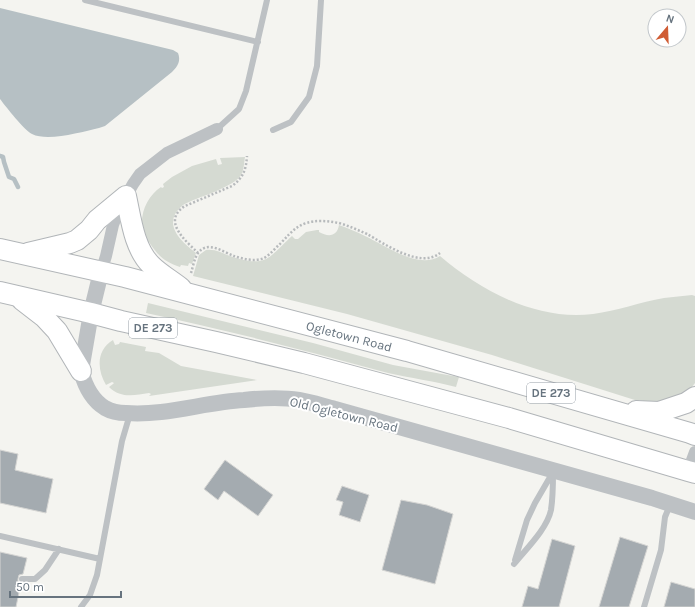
<svg xmlns="http://www.w3.org/2000/svg" width="695" height="607" viewBox="0 0 695 607" font-family="Karla,sans-serif">
<style>
.green{fill:#d5dad2}
.water{fill:#b6c0c4}
.lines{fill:none;stroke-linecap:round;stroke-linejoin:round}
.stream{stroke:#b6c0c4;stroke-width:4.5}
.building{fill:#a4abb0;stroke:#d5d5d3}
.primary-casing{stroke:#b1b5b8;stroke-width:22}
.path{stroke:#b7babc;stroke-width:2.5;stroke-dasharray:2 2;stroke-linecap:butt}
.service{stroke:#bdc1c4;stroke-width:6}
.minor{stroke:#bdc1c4;stroke-width:12}
.tertiary{stroke:#bdc1c4;stroke-width:16}
.primary{stroke:#fff;stroke-width:20}
.labels{text-anchor:middle;stroke-width:4;stroke-linejoin:round;paint-order:stroke}
.shield{fill:#fff;stroke:#949da5;stroke-width:1}
.shield-label{font-size:12px;font-weight:bold;fill:#66737e}
.street-label{font-size:13px;fill:#66737e;stroke:#fff}
</style>
<rect width="100%" height="100%" fill="#f4f4f0"/>
<!-- green -->
<path class="green" d="M245 157C244 163 244 170 241 175 233 188 197 197 183 205 161 223 180 241 196 253L192 264 189 263 188 266 181 265 180 267C165 262 158 256 149 242L145 244C144 238 142 231 142 225 141 210 149 195 161 187L162 188 164 187 163 184 172 177 192 166 216 159 218 165 222 164 220 158Z
M339 225C348 228 357 232 365 236 385 245 418 270 440 256 481 291 537 321 593 314 617 311 640 302 664 298 673 297 683 296 692 295L695 296V383C689 392 678 399 667 402 660 404 646 402 639 400L638 401 492 355 347 314 193 276 199 255 206 250C216 249 221 253 230 256 241 260 256 264 266 259 274 255 285 242 292 236L295 239H298L306 232 317 230H319V232C328 237 337 237 339 225Z
M148 303 313 343 393 365 442 374 459 377 456 387C434 381 410 378 388 373 364 367 341 360 317 354 260 339 203 325 146 313Z
M113 340 115 345 119 344 120 342 146 347 145 351 159 353 181 366 257 380 149 396 151 394 149 393C135 395 121 399 109 387L113 384 114 383 112 382 106 385C97 370 96 350 113 340Z"/>
<!-- water -->
<path class="water" d="M0 8 173 50 178 53C181 61 178 66 172 72L105 126 99 128C81 132 48 142 32 134 23 129 7 108 0 99Z"/>
<g class="lines">
<!-- stream -->
<path class="stream" d="M0 156 3 157 4 162 9 177 14 179 18 187"/>
</g>
<!-- building -->
<path class="building" d="M0 450 18 454 15 470 53 479 46 513 0 503Z
M225 460 273 495 258 516 224 491 218 500 204 489Z
M342 486 369 495 360 522 339 515 343 502 336 500Z
M401 500 427 505 453 514 435 584 382 570Z
M620 537 648 546 629 607H599Z
M552 539 575 546 559 607H522L528 586 538 589Z
M0 552 27 558 23 574 19 575 18 579V582L21 583 16 607H0Z
M671 582 695 589V607H664Z"/>
<g class="lines">
<defs>
<g id="primary">
<path id="s1" d="M0 249 125 277 407 351 690 433 695 435"/>
<path d="M28 253 70 243 77 240 89 230 97 220 126 196C131 219 134 248 151 265 160 274 171 280 181 288"/>
<path d="M0 292 91 313 121 321 216 342 304 363 509 418 688 471 695 473"/>
<path d="M22 300 44 317 57 331 81 371"/>
<path d="M636 411 659 412 686 403 695 397"/>
</g>
</defs>
<!-- primary casing -->
<use href="#primary" class="primary-casing"/>
<!-- path -->
<path class="path" d="M198 253C186 241 161 221 185 206L232 186C244 177 246 169 247 156
M191 273C193 267 194 259 198 253 208 240 223 252 234 256 243 259 255 262 264 258 270 255 275 248 280 244 293 230 300 221 321 221 327 221 333 222 339 223 349 226 358 230 367 234 385 244 420 269 440 253"/>
<!-- service -->
<path class="service" d="M85 0 258 42
M217 129 239 109 246 91 267 0
M273 130 291 122 309 97 317 66 321 0
M0 536 100 559
M515 560 527 520 535 503 553 472
M514 564C526 549 547 529 551 510 553 497 553 484 553 472
M22 579H35L45 570 59 549
M81 607 90 595 97 575 122 441 130 414
M644 607 661 550 665 517 670 505"/>
<!-- minor -->
<path class="minor" d="M101 272 106 256 113 225 119 209 133 184 140 174 167 153 217 129
M688 471 695 452"/>
<!-- tertiary -->
<path class="tertiary" d="M101 272 91 313 81 371C85 386 92 400 105 408 112 412 119 413 126 413 166 416 205 402 244 400 262 398 282 397 299 400 311 402 323 406 335 409L652 498 695 512"/>
<!-- primary -->
<use href="#primary" class="primary"/>
</g>
<g class="labels">
<!-- shield labels -->
<g class="shield">
<rect x="129" y="318" width="48" height="20" rx="3"/>
<rect x="527" y="383" width="48" height="20" rx="3"/>
</g>
<g class="shield-label">
<text x="153" y="332">DE 273</text>
<text x="551" y="397">DE 273</text>
</g>
<!-- street labels -->
<g class="street-label">
<text dy="5" stroke="none"><textPath href="#s1" startOffset="360">Ogletown Road</textPath></text>
<text transform="translate(344 414) rotate(14)" y="5">Old Ogletown Road</text>
</g>
</g>
<!-- north arrow -->
<g transform="translate(667 28) rotate(19)"><circle r="19" fill="#ffffff" stroke="#c2c7cb"/>
<path d="M0-3L7 15L0 10L-7 15Z" fill="#d05c34"/>
<text y="-6" font-size="11" font-weight="bold" text-anchor="middle" fill="#66737e">N</text>
</g>
<!-- scale -->
<path d="M10 591v6h111v-6" fill="none" stroke="#66737e" stroke-width="2"/>
<text x="16" y="591" font-size="12" fill="#66737e" stroke="#ffffff" stroke-width="3" paint-order="stroke">50 m</text>
</svg>
